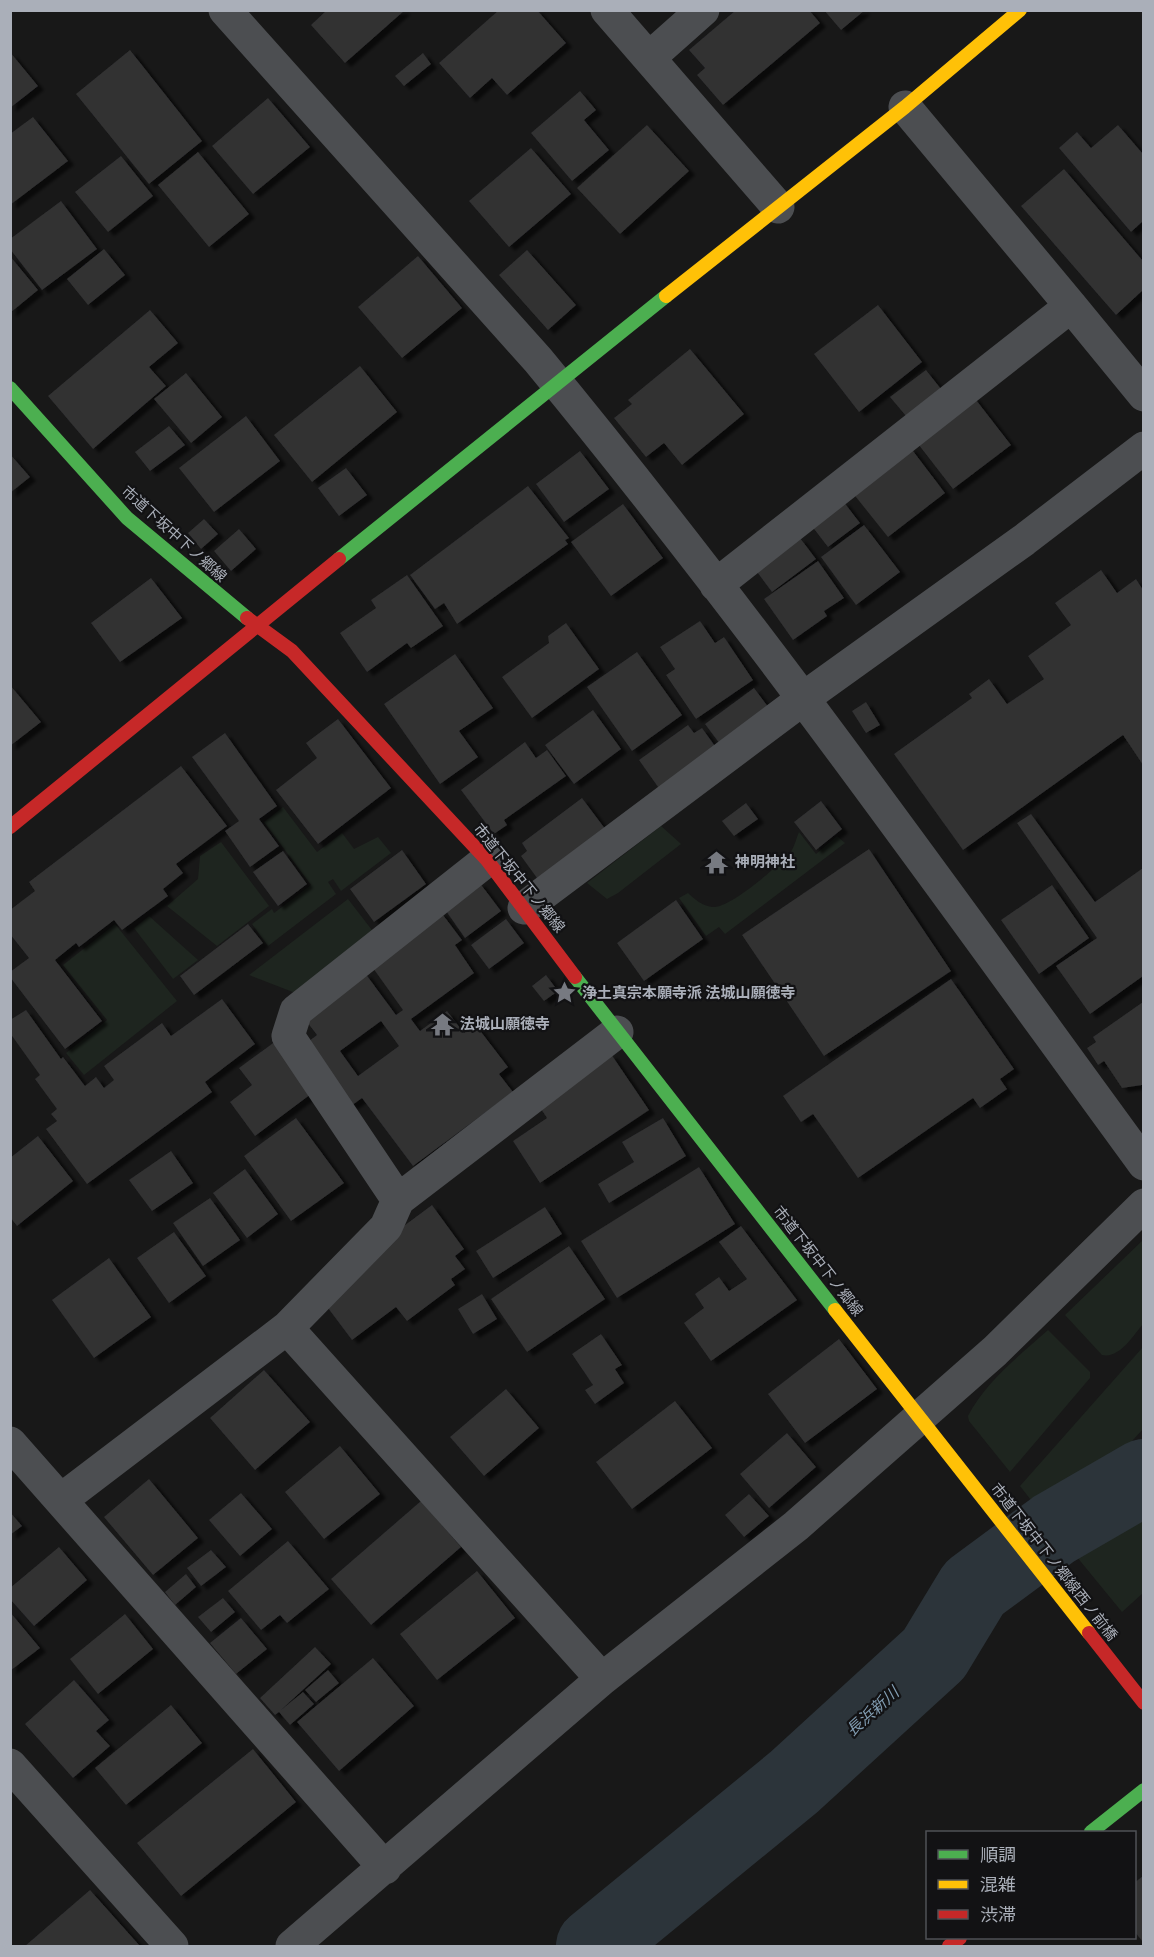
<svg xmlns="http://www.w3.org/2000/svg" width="1154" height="1957" viewBox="0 0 1154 1957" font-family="'IBM Plex Sans','Noto Sans JP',sans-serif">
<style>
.green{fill:#1e251f}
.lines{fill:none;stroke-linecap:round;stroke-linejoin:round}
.river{stroke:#2c343a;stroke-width:76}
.building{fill:#313132;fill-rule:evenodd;filter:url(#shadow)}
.street{stroke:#4c4e51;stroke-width:33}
.fast{stroke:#4caf50;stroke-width:14}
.slow{stroke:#ffc107;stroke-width:14}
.jam{stroke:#c62828;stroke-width:14}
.labels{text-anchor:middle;stroke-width:4.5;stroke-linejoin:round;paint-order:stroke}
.street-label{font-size:15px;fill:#aaafb9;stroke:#121214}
.poi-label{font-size:15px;font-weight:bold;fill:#aaafb9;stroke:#121214;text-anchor:start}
.water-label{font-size:16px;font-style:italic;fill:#829db2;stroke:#121214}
</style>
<defs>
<filter id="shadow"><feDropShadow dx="6" dy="4" stdDeviation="1.5" flood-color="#0009"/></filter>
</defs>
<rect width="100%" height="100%" fill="#181818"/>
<!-- green -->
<path class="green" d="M283 807 317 852 342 833 354 849 378 837 391 853 341 891 333 879 328 882 336 894 268 946 252 924 272 909 274 913 311 885 264 822Z
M661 826 681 844 618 893 607 899 587 883Z
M799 832 816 854 837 836 845 843 725 934 719 927 706 936 679 898 688 893C694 899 703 906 712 907 729 909 777 867 789 854 794 849 796 839 799 832Z
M221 842 269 906 217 946 167 906 198 879 200 856Z
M348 899 375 934 298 994 249 975Z
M149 916 198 960 173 979 134 928Z
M115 924 177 1001 84 1075 66 1053 107 1020 63 965Z
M1143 1240V1324C1133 1336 1119 1359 1102 1355L1065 1315Z
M1048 1330 1090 1372V1378L1010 1472 969 1421 968 1416C986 1381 1019 1356 1048 1330Z
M1143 1347V1429L1122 1452 1100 1468 1083 1489 1045 1518 1020 1486Z
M1143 1494V1593L1122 1612 1063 1540 1094 1519Z"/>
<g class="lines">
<!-- river -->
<path class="river" d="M594 1946 794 1782 934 1654 974 1588 1054 1529 1144 1477"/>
</g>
<!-- building -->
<path class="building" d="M327 10H405L345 63 311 25Z
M499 10H537L566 43 507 95 492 78 470 98 439 63Z
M736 10H809L820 23 723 105 697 75 705 68 689 50Z
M824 10H865L841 30Z
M130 50 202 141 149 184 76 94Z
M10 52 38 86 10 108Z
M423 53 431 64 404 86 395 76Z
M580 91 596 110 584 120 609 150 572 181 531 133Z
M268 98 310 147 253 194 212 146Z
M33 117 68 161 10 205V134Z
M647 125 689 171 620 234 577 188Z
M1118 125 1143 154V221L1131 232 1059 148 1077 132 1091 148Z
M531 148 571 194 509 247 469 201Z
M198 152 249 214 209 247 158 185Z
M121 156 153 196 108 232 75 192Z
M1064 169 1143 261V290L1116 315 1021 206Z
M61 201 97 249 42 290 10 249V239Z
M104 249 125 275 88 305 67 279Z
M527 250 576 305 548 330 499 275Z
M10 256 38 290 10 313Z
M418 256 462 308 402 358 358 307Z
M878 305 922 362 859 412 814 354Z
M150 310 178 343 149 367 166 386 93 449 48 396Z
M690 349 744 414 682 465 664 443 646 457 614 418 632 404 628 400Z
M360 366 397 412 312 482 274 435Z
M926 370 941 389 906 416 890 397Z
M186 373 222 417 191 443 154 399Z
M973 396 1011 445 953 489 915 440Z
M246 416 280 461 214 512 179 468Z
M169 426 185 445 150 471 135 452Z
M910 447 945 493 888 537 852 492Z
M580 451 609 489 564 522 536 484Z
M10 454 30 477 10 493Z
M346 468 367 495 339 516 318 488Z
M528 486 569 538 565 540 568 544 457 624 444 603 435 609 410 575Z
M843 501 860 523 828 547 811 525Z
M623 504 663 558 611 596 571 542Z
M204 519 218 534 201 549 188 533Z
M864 525 900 572 856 605 821 557Z
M239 529 256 549 231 571 214 551Z
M800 538 816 559 772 592 754 568Z
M818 561 844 598 824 611 827 616 793 640 764 599Z
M1101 570 1117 593 1136 579 1143 590V765L1123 735 963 850 894 754 972 698 969 694 989 679 1007 704 1044 679 1028 656 1071 625 1055 603Z
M407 575 443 626 411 648 407 643 367 672 340 633 376 608 371 600Z
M151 578 182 618 120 662 91 623Z
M700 621 715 643 724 637 753 680 696 719 666 675 675 669 660 647Z
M566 623 599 669 532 718 502 677 549 643 548 636Z
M637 652 682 715 632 751 587 687Z
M455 654 493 708 459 731 478 757 440 784 384 704Z
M10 685 41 722 10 746Z
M754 688 772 712 723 748 705 724Z
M866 702 880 725 866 733 852 711Z
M593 710 621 749 574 784 545 745Z
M338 719 391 788 318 844 276 790 317 758 306 743Z
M688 725 694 733 702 728 720 753 663 794 639 760Z
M225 733 277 806 259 819 279 846 250 867 225 831 239 821 192 757Z
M525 742 536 758 547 750 566 776 504 820 507 825 494 834 461 790Z
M181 766 227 826 176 864 183 873 163 889 168 896 122 930 114 920 79 947 76 943 55 960 102 1021 65 1049 10 977V972L29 958 10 934V910L35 891 29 882Z
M582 798 609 834 537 878 521 856 527 851 522 843Z
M821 801 842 829 816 850 794 822Z
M746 803 758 819 734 836 722 821Z
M1031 814 1095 902 1143 868V976L1090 1014 1056 966 1097 938 1017 823Z
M869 849 951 971 824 1056 742 935Z
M402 850 426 884 374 922 350 889Z
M283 851 307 884 278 906 253 872Z
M479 882 501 911 465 938 444 908Z
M1052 885 1089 938 1039 974 1001 920Z
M676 900 703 939 644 981 617 943Z
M440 911 462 940 455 945 474 973 411 1019 420 1031 447 1011 464 1033 475 1024 508 1067 499 1074 513 1092 413 1166 362 1098 351 1106 305 1044 317 1035 304 1018 365 973 396 1015 403 1010 373 968ZM381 1021 399 1046 358 1076 340 1051Z
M506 919 524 943 489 969 471 945Z
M248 924 263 943 194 995 180 976Z
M546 975 558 991 544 1001 532 986Z
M951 979 1014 1069 1000 1079 1007 1089 980 1108 973 1098 858 1178 813 1114 801 1122 783 1096Z
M222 999 255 1044 205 1082 212 1092 87 1184 46 1129 57 1121 51 1114 57 1109 35 1079 40 1075 10 1033V1020L26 1010 61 1059 63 1057 85 1086 96 1077 104 1088 114 1080 104 1066 162 1023 171 1036Z
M1143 1002V1082L1142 1085 1122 1088 1104 1061 1098 1065 1087 1048 1096 1042 1093 1037Z
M276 1041 315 1091 255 1136 230 1102 252 1085 239 1068Z
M611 1054 649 1110 540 1183 513 1141 547 1118 537 1103Z
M296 1118 344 1183 291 1221 244 1156Z
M663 1118 686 1156 609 1203 598 1184 634 1162 622 1142Z
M38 1136 73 1181 17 1226 10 1217V1158Z
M171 1151 193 1183 152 1211 129 1180Z
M699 1167 735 1224 617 1298 581 1241Z
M245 1169 278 1214 247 1238 213 1193Z
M210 1198 240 1240 203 1266 173 1223Z
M432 1205 464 1249 455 1256 465 1269 451 1279 455 1285 407 1321 396 1307 352 1340 325 1304 377 1246Z
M545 1207 562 1234 493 1278 476 1251Z
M741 1226 797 1300 711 1361 684 1323 704 1308 695 1294 719 1277 729 1291 747 1279 719 1242Z
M174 1232 206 1276 169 1303 137 1258Z
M569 1246 605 1299 527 1352 491 1299Z
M109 1258 151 1317 94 1358 52 1300Z
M482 1294 497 1319 473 1334 458 1309Z
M601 1334 622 1365 615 1369 624 1383 595 1404 585 1390 593 1385 572 1354Z
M839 1339 877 1389 805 1443 768 1394Z
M264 1370 310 1422 255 1470 210 1418Z
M506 1389 539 1428 484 1476 450 1437Z
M675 1401 712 1448 632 1509 596 1462Z
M787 1433 816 1467 769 1508 740 1474Z
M340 1446 380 1494 324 1539 285 1492Z
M149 1479 198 1538 153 1575 104 1517Z
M241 1493 272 1529 240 1556 209 1520Z
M749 1494 769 1516 744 1537 725 1515Z
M421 1501 461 1547 371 1625 331 1579Z
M10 1512 22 1526 10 1535Z
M288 1541 329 1589 287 1623 280 1615 261 1630 228 1591Z
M59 1547 87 1580 34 1626 10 1599V1588Z
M211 1550 226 1567 201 1586 187 1568Z
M477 1571 515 1618 437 1680 400 1634Z
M186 1574 196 1587 175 1605 165 1592Z
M223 1598 235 1612 211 1632 198 1617Z
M10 1612 40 1648 10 1671Z
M125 1614 153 1649 98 1694 70 1659Z
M241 1618 267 1649 236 1674 210 1643Z
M315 1647 331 1664 281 1710 303 1692 314 1704 290 1725 279 1712 275 1715 260 1698Z
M373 1658 414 1706 339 1771 297 1722Z
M328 1670 339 1683 316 1702 305 1690Z
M74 1680 109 1720 96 1731 110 1746 73 1778 25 1724Z
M171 1705 202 1743 126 1805 95 1768Z
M253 1749 296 1802 181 1896 137 1843Z
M1143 1876V1942L1134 1931V1883Z
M90 1890 140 1946H25Z"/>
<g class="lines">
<!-- street -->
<path class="street" d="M225 10 538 360C752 619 946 893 1144 1164
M607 10 778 207
M649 58 703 10
M905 107 1071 306 1144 395
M716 585 1071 306
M487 860 296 1011 288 1036 398 1200 386 1227 287 1328 602 1679
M524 908 819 687 1024 540 1144 448
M398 1200 617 1032
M10 1443 385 1868
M61 1500 287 1328
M10 1765 172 1946
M292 1946 602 1679 796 1526 995 1351 1144 1205"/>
<!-- fast -->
<path class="fast" d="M10 388 127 518 247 618
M339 559 666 296
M575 977 835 1310
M1091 1832 1144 1790"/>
<!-- slow -->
<path class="slow" d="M666 296 905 107 1020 10
M835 1310 1089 1633"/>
<!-- jam -->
<path class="jam" d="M247 618 292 651 487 860 575 977
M10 827 339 559
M1089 1633 1144 1703
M949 1946 960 1938"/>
</g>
<!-- icons -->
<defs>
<symbol id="temple-bare" viewBox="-9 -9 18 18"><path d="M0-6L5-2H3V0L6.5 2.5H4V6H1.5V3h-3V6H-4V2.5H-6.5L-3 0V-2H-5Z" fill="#777a81" stroke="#121214" stroke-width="2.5" paint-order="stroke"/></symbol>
<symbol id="sight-bare" viewBox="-9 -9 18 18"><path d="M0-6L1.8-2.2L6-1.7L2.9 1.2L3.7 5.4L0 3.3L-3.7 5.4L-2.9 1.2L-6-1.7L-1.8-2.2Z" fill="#777a81" stroke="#121214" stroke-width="2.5" paint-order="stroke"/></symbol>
</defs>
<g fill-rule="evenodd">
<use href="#temple-bare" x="700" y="846" width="33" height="33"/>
<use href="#sight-bare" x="548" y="976" width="33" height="33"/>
<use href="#temple-bare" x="426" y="1008" width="33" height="33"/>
</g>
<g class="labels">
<!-- street labels -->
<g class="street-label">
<text transform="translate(174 534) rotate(42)" y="5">市道下坂中下ノ郷線</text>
<text transform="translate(519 878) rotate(51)" y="5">市道下坂中下ノ郷線</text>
<text transform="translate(818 1261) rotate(52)" y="5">市道下坂中下ノ郷線</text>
<text transform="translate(1054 1562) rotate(52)" y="5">市道下坂中下ノ郷線西ノ前橋</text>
</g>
<!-- poi labels -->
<g class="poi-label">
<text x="735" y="867">神明神社</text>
<text x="582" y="998">浄土真宗本願寺派 法城山願徳寺</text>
<text x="460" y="1029">法城山願徳寺</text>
</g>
<!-- water labels -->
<g class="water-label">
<text transform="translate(872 1711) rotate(-42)" y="6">長浜新川</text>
</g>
</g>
<!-- border -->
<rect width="1154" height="1957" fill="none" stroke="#aaafb9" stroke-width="24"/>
<!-- legend -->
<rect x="926" y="1831" width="210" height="108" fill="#121214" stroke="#4f5156" stroke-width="1.5"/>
<rect x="938" y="1850" width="30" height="9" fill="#4caf50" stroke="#4f5156" stroke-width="1.5"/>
<text x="980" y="1861" font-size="18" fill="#aaafb9">順調</text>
<rect x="938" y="1880" width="30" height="9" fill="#ffc107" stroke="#4f5156" stroke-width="1.5"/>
<text x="980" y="1891" font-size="18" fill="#aaafb9">混雑</text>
<rect x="938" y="1910" width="30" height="9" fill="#c62828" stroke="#4f5156" stroke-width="1.5"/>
<text x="980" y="1921" font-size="18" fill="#aaafb9">渋滞</text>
</svg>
